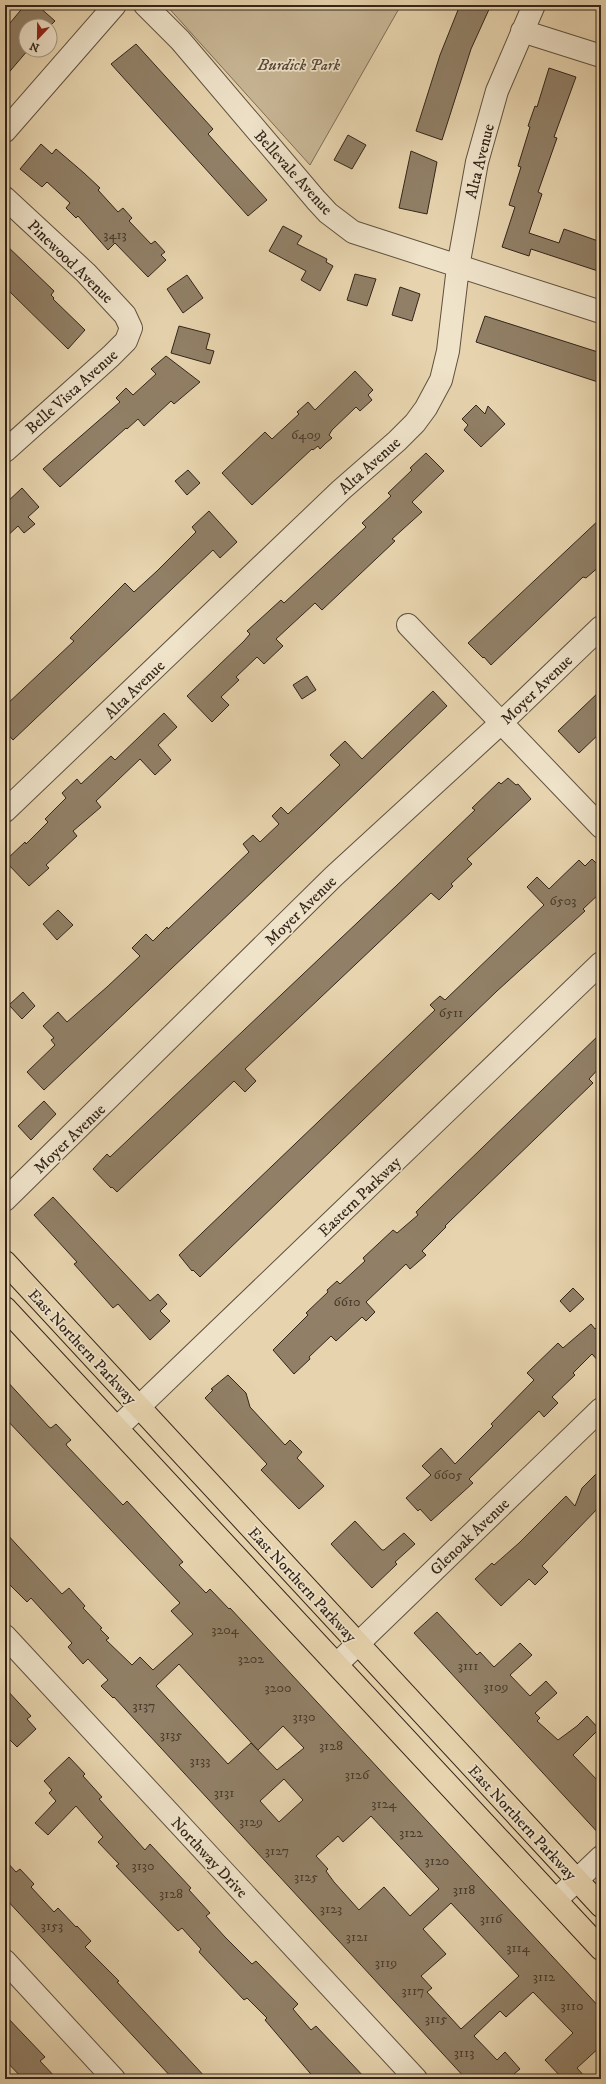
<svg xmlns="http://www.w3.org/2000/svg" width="606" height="2084" viewBox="0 0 606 2084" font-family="'IM FELL DW Pica',serif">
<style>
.green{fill:#c8b695;stroke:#7e6e58}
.building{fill:#918067;stroke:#33251a;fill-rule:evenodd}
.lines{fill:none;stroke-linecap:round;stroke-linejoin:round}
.minor-casing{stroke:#60513f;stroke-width:24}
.major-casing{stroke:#33251a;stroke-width:24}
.minor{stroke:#efe3ca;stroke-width:22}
.major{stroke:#e7d4ae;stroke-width:22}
.labels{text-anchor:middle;stroke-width:3.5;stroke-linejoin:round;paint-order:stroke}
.number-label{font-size:14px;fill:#4a3c2d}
.park-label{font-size:16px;font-style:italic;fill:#584939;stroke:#efe3ca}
.street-label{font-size:16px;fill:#33251a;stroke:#efe3ca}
</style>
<rect width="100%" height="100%" fill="#e7d4ae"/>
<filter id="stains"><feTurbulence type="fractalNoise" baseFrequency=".005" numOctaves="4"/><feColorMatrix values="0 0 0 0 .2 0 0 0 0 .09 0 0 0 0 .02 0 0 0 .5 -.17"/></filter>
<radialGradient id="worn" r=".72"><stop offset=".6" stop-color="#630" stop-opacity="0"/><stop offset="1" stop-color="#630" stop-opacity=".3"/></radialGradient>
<!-- green -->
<path class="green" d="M166 5H401L310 165Z"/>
<!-- building -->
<path class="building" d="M25 5H37L55 21 50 26H26V50H28L5 77V29Z
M460 5H491L471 49 442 140 416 131 440 55Z
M136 44 213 129 208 134 267 200 248 216 111 64Z
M549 68 576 77 554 137 557 138 538 192 542 194 529 233 559 243 564 229 601 242V272L531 249 529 256 502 247 515 207 509 205 521 167 518 166 530 127 528 126 535 106 537 107Z
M348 135 366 145 352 169 334 160Z
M41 144 52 154 56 149 84 173 100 188 98 190 118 212 123 208 132 218 129 221 151 244 155 241 165 252 161 255 166 260 148 277 115 243 108 250 78 216 76 218 66 208 70 203 47 182 42 187 20 169Z
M411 151 437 162 427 214 399 208Z
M283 226 302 236 297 244 327 259 326 262 333 266 320 291 301 280 306 271 269 251Z
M5 244 54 291 51 295 54 298 53 299 85 330 68 349 5 287Z
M355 274 376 279 367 306 347 300Z
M187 275 203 298 183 313 167 289Z
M400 287 420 294 412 321 392 315Z
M485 316 601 353V383L476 342Z
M179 326 210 334 206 349 214 351 210 364 171 353Z
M166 356 200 382 174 404 171 401 144 426 138 419 127 429 126 428 60 487 43 469 120 402 116 398 126 388 133 395 156 374 151 369Z
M355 371 373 390 368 395 372 400 360 411 356 407 332 430 329 435 332 438 326 443 320 449 318 446 313 450 312 449 252 505 222 473 265 432 272 439 299 414 297 412 308 402 315 410Z
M476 405 485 414 488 406 505 424 481 447 464 430 468 425 462 419Z
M426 453 444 471 412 502 422 512 392 539 395 541 322 610 315 603 276 639 283 646 264 664 257 657 236 677 239 680 221 697 229 705 212 722 187 696 244 641 250 634 247 631 258 621 281 600 284 603 366 527 362 523 391 496 388 493 412 470 410 468Z
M188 470 200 483 187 495 175 481Z
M22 488 39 507 28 517 35 524 24 533 18 526 5 538V504Z
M209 511 237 542 220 558 213 550 13 740 5 731V706L74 641 70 638 125 583 134 592 157 571 196 532 192 527Z
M601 518V565L586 578 583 577 491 665 484 657 483 658 468 643Z
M307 676 316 690 302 699 293 685Z
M601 690V732L579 753 558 731Z
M433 691 447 706 44 1090 27 1072 55 1045 51 1040 54 1038 43 1026 58 1012 67 1022 107 987 140 956 132 948 146 934 153 941 167 927 168 929 249 852 243 844 253 835 260 842 279 824 272 816 281 807 288 814 340 765 330 755 345 741 362 759Z
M164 713 177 727 158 745 171 760 155 775 140 759 96 801 101 807 73 831 77 836 46 865 49 868 29 886 5 861 25 842 26 844 48 822 45 819 66 798 62 793 77 779 81 784 111 756 115 760Z
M508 778 516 785 518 784 531 799 467 859 472 864 451 884 453 886 439 900 431 893 245 1069 256 1081 245 1092 234 1081 117 1192 112 1187 111 1188 93 1169 107 1154 110 1157 396 886 475 810 472 808 499 782 501 784Z
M592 859 601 868V892L583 909 585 911 497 991 200 1277 193 1270 192 1271 179 1255 435 1010 430 1005 440 996 445 1000 544 905 527 887 537 877 549 889 579 860 585 866Z
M58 910 73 925 57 940 43 924Z
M23 992 35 1006 22 1019 9 1005Z
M601 1033V1066L589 1079 593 1083 451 1220 445 1226 446 1227 422 1251 426 1255 410 1269 406 1264 366 1302 375 1312 366 1321 362 1317 336 1341 331 1336 309 1357 310 1359 294 1374 273 1350 308 1315 306 1313 328 1292 327 1290 337 1281 340 1284 365 1261 363 1258 393 1230 397 1233 418 1215 416 1212 422 1206Z
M44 1101 56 1114 31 1140 18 1126Z
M53 1197 150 1301 158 1294 167 1304 160 1311 170 1321 150 1340 118 1304 113 1308 74 1264 77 1262 34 1215Z
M573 1288 584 1299 570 1312 560 1301Z
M591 1324 595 1329 601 1324V1364L592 1354 573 1373 575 1375 552 1397 558 1403 544 1417 539 1411 469 1479 473 1483 431 1521 420 1509 418 1511 406 1498 431 1475 422 1466 441 1448 455 1464 493 1426 491 1424 534 1380 527 1373 558 1343 563 1348Z
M228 1375 246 1393 250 1407 285 1445 290 1440 302 1452 297 1458 324 1486 299 1509 261 1470 267 1464 205 1398 213 1390 211 1389Z
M5 1379 49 1427 51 1428 56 1424 71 1440 66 1444 67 1446 123 1505 127 1501 140 1515 183 1562 179 1565 206 1593 210 1589 229 1609 230 1608 601 2009V2046L577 2068 587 2079H563L545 2060 573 2033 533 1992 506 2017 500 2011 474 2036 497 2060 505 2052 520 2069 508 2079H466L114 1697 113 1698 101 1686 108 1680 88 1659 83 1664 68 1647 72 1643 31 1598 27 1602 5 1580V1532L62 1594 69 1588 85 1606 83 1608 102 1628 100 1629 109 1638 106 1640 132 1665 140 1657 153 1670 193 1634 171 1611 180 1603 5 1418ZM179 1664 258 1750 283 1726 304 1748 277 1770 251 1743 228 1764 156 1686ZM284 1779 303 1800 279 1822 260 1801ZM371 1816 439 1889 410 1916 384 1887 359 1910 334 1882 326 1871 328 1869 316 1856 338 1836 343 1842ZM451 1903 519 1976 461 2029 427 1992 432 1988 421 1976 446 1954 423 1929Z
M601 1469V1505L542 1566 548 1572 535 1585 529 1579 501 1606 475 1579 492 1563 494 1565 519 1543 566 1496 575 1506 582 1488Z
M355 1521 382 1550H384L404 1533 415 1544 395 1562 397 1564 372 1588 331 1544Z
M437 1612 477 1655 480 1652 494 1667 520 1643 532 1655 510 1675 530 1696 546 1681 557 1693 535 1713 540 1718 537 1721 558 1740 577 1726 587 1716 599 1729 573 1755 601 1784V1836L414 1633Z
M5 1688 31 1716 27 1719 36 1729 17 1747 5 1735Z
M69 1757 85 1774 83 1776 102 1797 99 1799 145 1850 150 1844 191 1888 189 1890 210 1913 206 1916 225 1937 252 1964 256 1961 298 2004 293 2009 311 2030 316 2026 366 2079H315L265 2020 267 2018 247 1998 244 2000 199 1952 201 1949 182 1928 178 1931 116 1866 119 1864 98 1842 103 1837 76 1806 48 1835 35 1823 56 1801 49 1793 52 1790 44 1781Z
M5 1860 16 1872 20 1869 34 1884 31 1887 54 1912 58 1908 76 1927 77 1926 91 1941 85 1947 119 1981 117 1982 207 2079H173L5 1898Z
M5 2015 45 2057 40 2061 57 2079H23L5 2060Z"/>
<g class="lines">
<defs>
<path id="minor" d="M145 5 180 40 316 200 328 213 353 232 601 312
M522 31 601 56
M5 131 115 5
M5 198 86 273 125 315 131 328 126 341 111 356 5 451
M408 625 601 827
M5 811 341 490 397 441 415 423 426 408 441 380 448 351 458 267 477 162 497 91 534 5
M5 1200 334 876 502 722 601 627
M117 1428 601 963
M5 1636 416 2079
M337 1664 601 1409
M556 1900 601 1857
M5 1961 114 2079"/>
<path id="major" d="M5 1262 601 1906
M5 1308 601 1949"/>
</defs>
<!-- minor casing -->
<use href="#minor" class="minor-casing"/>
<!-- major casing -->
<use href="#major" class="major-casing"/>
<!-- minor -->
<use href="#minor" class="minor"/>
<!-- major -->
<use href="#major" class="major"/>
</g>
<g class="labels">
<!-- number labels -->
<g class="number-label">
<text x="115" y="239">3413</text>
<text x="306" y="439">6409</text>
<text x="563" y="905">6503</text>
<text x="451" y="1017">6511</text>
<text x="347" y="1306">6610</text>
<text x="448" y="1479">6605</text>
<text x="225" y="1634">3204</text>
<text x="251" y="1663">3202</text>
<text x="468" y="1670">3111</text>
<text x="496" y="1691">3109</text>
<text x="278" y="1692">3200</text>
<text x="144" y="1710">3137</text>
<text x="304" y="1721">3130</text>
<text x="171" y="1739">3135</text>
<text x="331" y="1750">3128</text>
<text x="200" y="1765">3133</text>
<text x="357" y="1779">3126</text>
<text x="224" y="1797">3131</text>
<text x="384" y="1808">3124</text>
<text x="251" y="1826">3129</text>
<text x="411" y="1837">3122</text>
<text x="277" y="1855">3127</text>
<text x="437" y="1865">3120</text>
<text x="143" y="1870">3130</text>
<text x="306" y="1881">3125</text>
<text x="464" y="1894">3118</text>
<text x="171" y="1898">3128</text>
<text x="331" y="1913">3123</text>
<text x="491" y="1923">3116</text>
<text x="52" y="1930">3153</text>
<text x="357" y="1941">3121</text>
<text x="518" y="1952">3114</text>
<text x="386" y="1967">3119</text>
<text x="544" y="1981">3112</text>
<text x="413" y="1995">3117</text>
<text x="572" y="2010">3110</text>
<text x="436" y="2023">3115</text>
<text x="464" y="2057">3113</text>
</g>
<!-- park labels -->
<g class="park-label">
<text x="299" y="70">Burdick Park</text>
</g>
<!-- street labels -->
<g class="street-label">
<text transform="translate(479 161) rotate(-76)" y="6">Alta Avenue</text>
<text transform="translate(294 172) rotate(48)" y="6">Bellevale Avenue</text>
<text transform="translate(71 261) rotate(44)" y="6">Pinewood Avenue</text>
<text transform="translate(71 391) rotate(-42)" y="6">Belle Vista Avenue</text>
<text transform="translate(369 465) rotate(-42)" y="6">Alta Avenue</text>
<text transform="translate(134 689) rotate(-44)" y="6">Alta Avenue</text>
<text transform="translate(536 689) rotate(-44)" y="6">Moyer Avenue</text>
<text transform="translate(300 910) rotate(-44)" y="6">Moyer Avenue</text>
<text transform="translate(69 1138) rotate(-44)" y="6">Moyer Avenue</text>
<text transform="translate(359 1196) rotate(-44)" y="6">Eastern Parkway</text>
<text transform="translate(83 1346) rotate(47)" y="6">East Northern Parkway</text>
<text transform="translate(469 1536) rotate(-44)" y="6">Glenoak Avenue</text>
<text transform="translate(303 1584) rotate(47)" y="6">East Northern Parkway</text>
<text transform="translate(523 1822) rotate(47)" y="6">East Northern Parkway</text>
<text transform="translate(210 1857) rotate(47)" y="6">Northway Drive</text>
</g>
</g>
<!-- margin -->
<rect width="606" height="2084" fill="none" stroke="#e7d4ae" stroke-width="20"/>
<rect x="6" y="6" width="594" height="2072" fill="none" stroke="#33251a" stroke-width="2"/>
<rect x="10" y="10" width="586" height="2064" fill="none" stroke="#33251a"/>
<!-- north arrow -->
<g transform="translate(38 38) rotate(202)"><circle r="19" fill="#efe3ca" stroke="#a49784"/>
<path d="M0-3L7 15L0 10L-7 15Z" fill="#8f2418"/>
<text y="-6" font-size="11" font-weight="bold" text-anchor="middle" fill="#33251a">N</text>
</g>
<rect width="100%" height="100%" filter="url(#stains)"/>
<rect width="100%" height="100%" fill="url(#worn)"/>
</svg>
